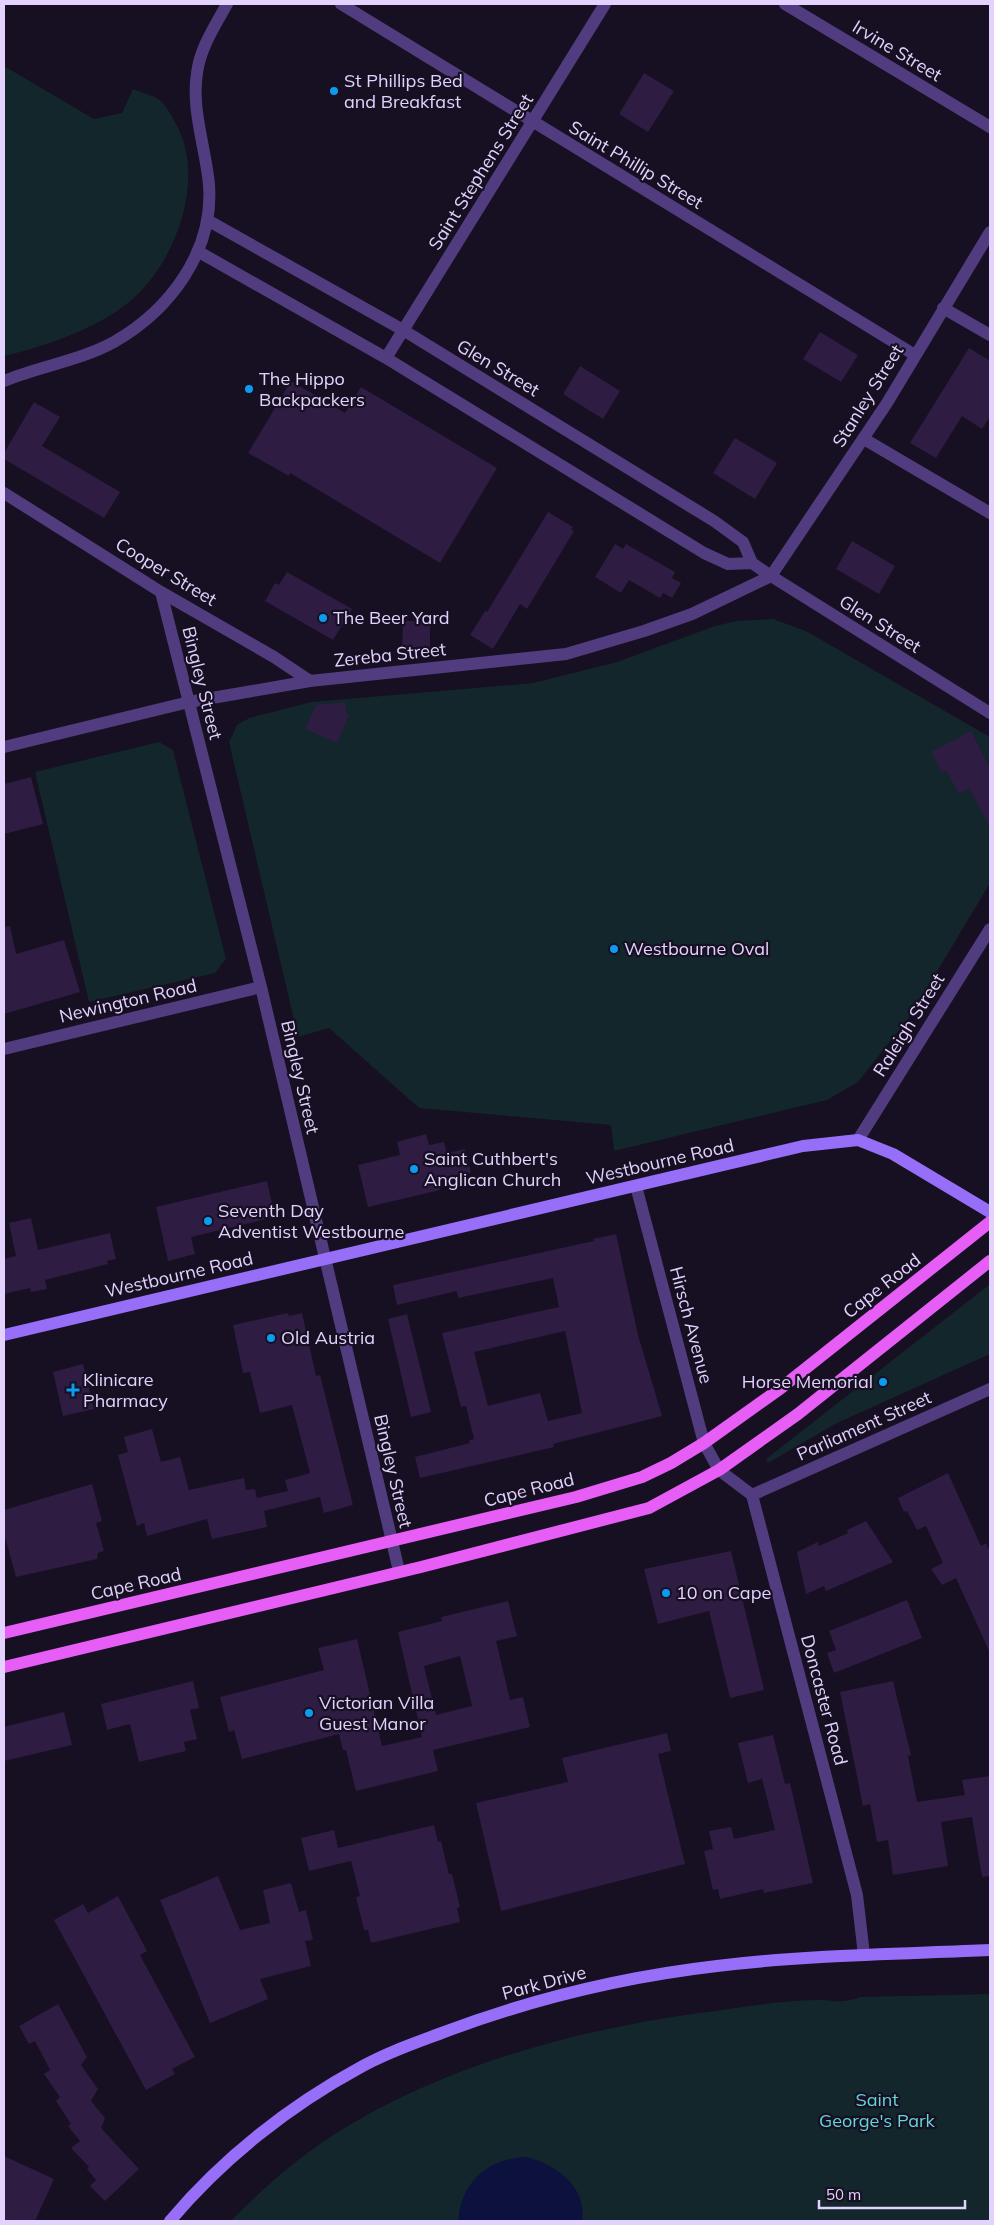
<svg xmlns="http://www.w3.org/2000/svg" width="994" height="2225" viewBox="0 0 994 2225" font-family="Mulish,sans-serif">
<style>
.green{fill:#12262b}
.water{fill:#0c113e}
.building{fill:#2e1c42;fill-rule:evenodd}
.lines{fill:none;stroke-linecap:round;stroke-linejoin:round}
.street{stroke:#503c7f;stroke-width:12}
.secondary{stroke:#966ef8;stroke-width:12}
.primary{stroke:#e75ef7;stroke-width:12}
.poi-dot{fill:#0c9bef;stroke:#170f22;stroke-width:2}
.labels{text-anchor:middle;stroke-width:4.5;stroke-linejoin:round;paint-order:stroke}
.street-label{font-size:18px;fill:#e2d2fd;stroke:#170f22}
.poi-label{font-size:18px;fill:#e2d2fd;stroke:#170f22;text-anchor:start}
.park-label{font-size:18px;fill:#61d7d9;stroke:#170f22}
</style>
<rect width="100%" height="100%" fill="#170f22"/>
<!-- green -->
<path class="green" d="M4 66 94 119 122 113 133 89C140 92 148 94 155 97 165 103 171 114 176 124 206 177 177 258 135 297 104 326 45 347 4 356Z
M773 619 806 631 990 737V883L911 1015 858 1082 827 1100 614 1151 611 1125 419 1108 329 1028 298 1037 229 742 237 725 249 718 311 702 533 683 617 662 715 626 737 621Z
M159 742 173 750 226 959 215 973 89 1002 35 772Z
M990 1284V1354L837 1423 768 1463 766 1459Z
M990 1994V2221H231C263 2188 298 2157 338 2132 445 2065 576 2030 699 2013 738 2008 777 2001 816 2000 836 1999 839 2005 860 1997Z"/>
<!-- water -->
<path class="water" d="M527 2157C556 2165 587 2186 582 2221H458C461 2182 488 2158 527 2157Z"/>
<!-- building -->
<path class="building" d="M644 73 674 91 648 132 619 114Z
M820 332 858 355 841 382 803 359Z
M969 348 990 361V417L982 429 962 416 936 458 910 443Z
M580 366 620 391 603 419 563 394Z
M291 381 345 413 361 387 497 468 440 563 290 473 289 476 248 453Z
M34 402 60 417 42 446 120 492 104 518 4 459V453Z
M735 438 777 463 755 499 713 473Z
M548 512 573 527 571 529 574 531 527 609 520 604 493 649 470 635 485 611 487 612Z
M852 541 895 566 879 594 836 569Z
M615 544 623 549 626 544 675 572 672 578 681 583 672 598 663 593 660 598 629 580 621 593 595 577Z
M287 572 352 609 333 640 265 601 275 583 279 585Z
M403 621H430V652H402Z
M345 702 346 713 349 715 337 743 305 729 316 705Z
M971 731 990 768V827L969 788 959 794 946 770 942 773 931 752Z
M31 777 43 824 4 834V784Z
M10 926 16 954 64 940 80 992 4 1014V927Z
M426 1134 429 1145 444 1142 447 1153 465 1149 471 1173 437 1181 440 1190 368 1207 358 1165 400 1155 397 1142Z
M267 1181 275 1217 191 1237 195 1254 168 1261 156 1207Z
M31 1218 38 1250 110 1233 116 1259 107 1261 108 1264 45 1280 47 1289 31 1292 30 1288 4 1294V1259L16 1256 9 1223Z
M616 1234 638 1335 662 1416 553 1444 554 1447 420 1478 415 1457 470 1443 469 1440 474 1439 466 1406 461 1407 442 1333 559 1307 553 1278 458 1298 457 1291 397 1305 393 1285 594 1241 593 1239ZM565 1331 582 1413 548 1421 540 1393 488 1406 474 1352Z
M288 1313 289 1316 302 1313 316 1376 320 1375 353 1505 324 1513 320 1497 264 1511 267 1527 212 1539 207 1519 147 1536 144 1523 137 1526 118 1455 128 1452 124 1437 152 1429 161 1462 180 1457 189 1490 244 1478 246 1490 255 1489 257 1498 288 1491 285 1480 310 1473 292 1405 260 1413 250 1372 243 1373 233 1325Z
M407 1314 431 1412 411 1417 388 1319Z
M83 1364 94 1409 63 1416 53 1372Z
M948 1473 981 1546 986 1543 990 1552V1653L956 1578 942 1585 931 1569 943 1563 926 1526 917 1530 907 1511 904 1512 898 1498Z
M92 1484 102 1521 96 1523 104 1551 98 1553 97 1559 16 1577 4 1533V1510Z
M866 1521 893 1562 826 1591 824 1586 806 1594 797 1552 818 1542 819 1546 848 1533 847 1530Z
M731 1551 764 1690 730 1698 709 1611 658 1624 644 1569Z
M907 1600 922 1638 834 1673 827 1653 836 1650 829 1631Z
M508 1601 517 1636 496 1641 510 1700 523 1697 530 1727 433 1750 438 1771 356 1791 346 1750H343L339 1734 242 1759 234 1730 229 1732 220 1697 324 1670 318 1648 357 1639 382 1746 422 1737 398 1632 442 1621 441 1617ZM460 1656 472 1706 436 1715 424 1666Z
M193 1681 199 1708 190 1710 197 1739 184 1742 186 1751 139 1762 130 1724 107 1730 101 1704Z
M893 1681 911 1755 908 1756 917 1802 965 1795 962 1780 990 1776V1876L982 1877 972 1817 941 1822 948 1866 893 1875 888 1840 877 1842 870 1804 863 1806 840 1692Z
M64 1712 72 1745 4 1761V1727Z
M667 1733 671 1751 658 1754 685 1864 501 1911 476 1803 568 1782 562 1758Z
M773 1735 785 1784 790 1783 813 1883 764 1893 763 1889 720 1899 718 1889 713 1890 704 1851 713 1849 709 1831 731 1827 734 1839 775 1830 762 1779 748 1783 738 1743Z
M434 1825 438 1842 441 1841 449 1874H452L460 1907 457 1908 460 1922 371 1943 368 1930H364L356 1897 360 1896 351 1861 309 1871 301 1838 334 1830 338 1848Z
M218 1876 240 1930 270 1923 263 1890 291 1883 299 1912 306 1910 313 1940 305 1941 311 1966 260 1979 268 1999 210 2023 160 1900Z
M118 1896 147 1951 140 1955 195 2057 172 2069 175 2074 146 2090 54 1920 83 1904 88 1913Z
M58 2004 87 2057 81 2065 98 2089 91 2101 105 2118 101 2128 139 2169 105 2201 90 2186 96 2180 87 2169 89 2167 71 2148 80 2141 68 2126 71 2124 56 2101 60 2097 44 2074 50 2070 35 2041 29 2044 19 2026Z
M4 2156 54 2179 35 2221H4Z"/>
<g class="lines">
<!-- street -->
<path class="street" d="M341 4 915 355
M785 4 990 127
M209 221 403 330 714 521 743 542 752 563 771 576 990 713
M199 252 386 358 704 553 728 564 752 563
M943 308 990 335
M386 358 605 4
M4 381C40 366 79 361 114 342 170 310 214 251 209 185 206 149 191 110 197 73 200 48 215 26 227 4
M864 439 990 513
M4 493 161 592 274 657 310 681
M161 592 261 987 399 1571
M4 747 189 702 310 681 566 654 644 631 692 614 771 576 887 403 990 232
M4 1049 261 987
M858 1140 990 929
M636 1186 704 1443 719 1470 752 1495 857 1895 864 1955
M752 1495 990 1389"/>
<!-- secondary -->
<path class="secondary" d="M4 1335 803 1146 858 1140 893 1154 990 1212
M170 2221C222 2159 289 2106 361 2067 386 2053 412 2044 439 2034 528 2000 622 1977 717 1966 807 1955 899 1954 990 1950"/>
<!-- primary -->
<path class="primary" d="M4 1633 576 1497 642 1477 671 1463 704 1443 781 1388 990 1222
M4 1667 421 1567 649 1508 719 1470 798 1414 990 1261"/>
</g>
<!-- markers -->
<g class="poi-dot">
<circle cx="334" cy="91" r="5"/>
<circle cx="249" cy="389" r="5"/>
<circle cx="323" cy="618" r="5"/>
<circle cx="614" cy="949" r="5"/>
<circle cx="414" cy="1169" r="5"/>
<circle cx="208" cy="1221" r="5"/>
<circle cx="271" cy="1338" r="5"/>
<circle cx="883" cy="1382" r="5"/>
<path d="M70.5 1382.5h5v5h5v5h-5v5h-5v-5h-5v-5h5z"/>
<circle cx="666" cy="1593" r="5"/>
<circle cx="309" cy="1713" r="5"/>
</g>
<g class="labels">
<!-- street labels -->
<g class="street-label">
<text transform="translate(897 51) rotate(31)" y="6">Irvine Street</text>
<text transform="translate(636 165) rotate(31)" y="6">Saint Phillip Street</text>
<text transform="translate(481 172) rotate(-58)" y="6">Saint Stephens Street</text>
<text transform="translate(498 368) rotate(31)" y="6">Glen Street</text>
<text transform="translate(868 396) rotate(-58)" y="6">Stanley Street</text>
<text transform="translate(166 572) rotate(31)" y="6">Cooper Street</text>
<text transform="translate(880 624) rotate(32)" y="6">Glen Street</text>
<text transform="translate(390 655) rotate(-6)" y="6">Zereba Street</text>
<text transform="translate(202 683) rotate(76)" y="6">Bingley Street</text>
<text transform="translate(128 1001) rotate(-13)" y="6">Newington Road</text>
<text transform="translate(909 1025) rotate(-58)" y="6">Raleigh Street</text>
<text transform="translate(300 1077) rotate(77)" y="6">Bingley Street</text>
<text transform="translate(660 1162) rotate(-13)" y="6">Westbourne Road</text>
<text transform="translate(179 1275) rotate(-13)" y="6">Westbourne Road</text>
<text transform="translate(882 1286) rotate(-38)" y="6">Cape Road</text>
<text transform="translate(691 1325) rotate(75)" y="6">Hirsch Avenue</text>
<text transform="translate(864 1426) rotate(-24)" y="6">Parliament Street</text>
<text transform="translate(393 1471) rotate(77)" y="6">Bingley Street</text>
<text transform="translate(529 1490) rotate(-14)" y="6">Cape Road</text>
<text transform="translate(136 1584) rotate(-13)" y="6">Cape Road</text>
<text transform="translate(824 1700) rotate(75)" y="6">Doncaster Road</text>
<text transform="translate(544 1983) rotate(-15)" y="6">Park Drive</text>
</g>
<!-- poi labels -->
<g class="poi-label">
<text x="344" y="87">St Phillips Bed<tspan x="344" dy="21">and Breakfast</tspan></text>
<text x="259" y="385">The Hippo<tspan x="259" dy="21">Backpackers</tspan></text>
<text x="333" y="624">The Beer Yard</text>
<text x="624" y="955">Westbourne Oval</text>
<text x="424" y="1165">Saint Cuthbert's<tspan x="424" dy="21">Anglican Church</tspan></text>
<text x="218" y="1217">Seventh Day<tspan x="218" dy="21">Adventist Westbourne</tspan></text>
<text x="281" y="1344">Old Austria</text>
<text x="83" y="1386">Klinicare<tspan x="83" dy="21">Pharmacy</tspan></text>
<text x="873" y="1388" text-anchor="end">Horse Memorial</text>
<text x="676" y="1599">10 on Cape</text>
<text x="319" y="1709">Victorian Villa<tspan x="319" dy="21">Guest Manor</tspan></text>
</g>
<!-- park labels -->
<g class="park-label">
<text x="877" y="2106">Saint<tspan x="877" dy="21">George's Park</tspan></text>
</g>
</g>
<!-- border -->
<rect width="994" height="2225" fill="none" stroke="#e2d2fd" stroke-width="10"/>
<!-- scale -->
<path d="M819 2200v8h146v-8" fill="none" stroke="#e2d2fd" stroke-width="2.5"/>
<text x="826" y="2200" font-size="15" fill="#e2d2fd" stroke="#170f22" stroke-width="4" paint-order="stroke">50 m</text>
</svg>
